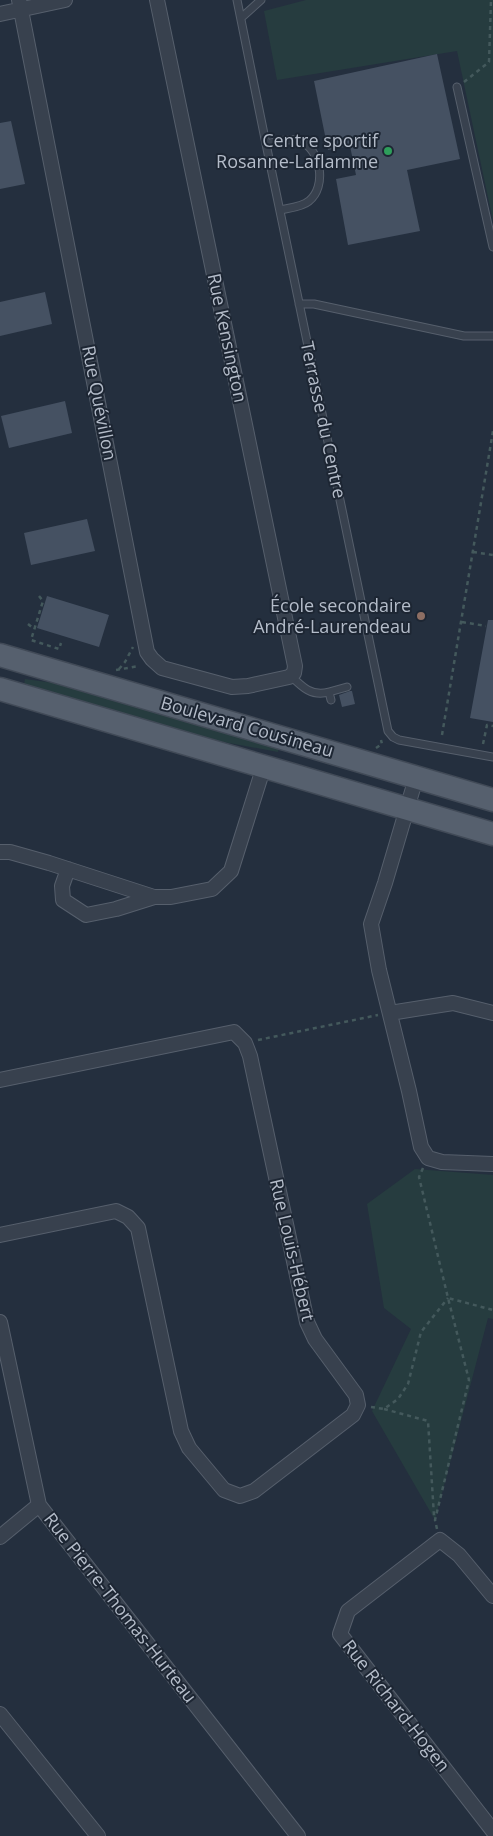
<svg xmlns="http://www.w3.org/2000/svg" width="493" height="1836" viewBox="0 0 493 1836" font-family="'Open Sans',sans-serif">
<style>
.green{fill:#263c3f}
.building{fill:#455162}
.lines{fill:none;stroke-linecap:round;stroke-linejoin:round}
.service-casing{stroke:#565f6c;stroke-width:9}
.minor-casing{stroke:#565f6c;stroke-width:16}
.primary-casing{stroke:#414a57;stroke-width:25}
.path{stroke:#44595c;stroke-width:2.5;stroke-dasharray:4 4;stroke-linecap:butt}
.service{stroke:#38414e;stroke-width:7}
.minor{stroke:#38414e;stroke-width:14}
.primary{stroke:#56606e;stroke-width:22}
.leisure-dot{fill:#2e9e5b;stroke:#1d2633;stroke-width:2}
.education-dot{fill:#8d6e63;stroke:#1d2633;stroke-width:2}
.labels{text-anchor:middle;stroke-width:4;stroke-linejoin:round;paint-order:stroke}
.poi-label{font-size:18px;fill:#b4bcc9;stroke:#1d2633;text-anchor:end}
.street-label{font-size:18px;fill:#b4bcc9;stroke:#1d2633}
</style>
<rect width="100%" height="100%" fill="#242f3e"/>
<!-- green -->
<path class="green" d="M306 0H493V221L457 51 277 80 264 11Z
M25 679 61 684 279 748 278 752 218 741 24 685Z
M415 1169 493 1175V1319L488 1318 435 1520 372 1411 411 1329 384 1308 367 1204Z"/>
<!-- building -->
<path class="building" d="M437 54 460 159 407 170 420 231 348 245 336 179 356 175 350 146 328 150 314 81Z
M11 121 25 184 0 189V123Z
M45 292 52 324 0 336V302Z
M65 401 72 433 9 448 1 416Z
M87 519 95 551 31 565 24 533Z
M47 596 109 615 99 647 37 628Z
M488 620H493V722L470 718Z
M350 691H352L355 704 342 707 339 695Z"/>
<g class="lines">
<defs>
<path id="service" d="M237 0 266 144 388 731 393 737 399 740 493 757
M241 18 261 0
M457 87 493 247
M266 144C276 142 290 137 300 141 321 149 327 187 309 201 302 207 289 208 280 210
M299 304H314L464 336H493
M291 676C302 687 312 697 329 692L331 700
M329 692 347 687"/>
<path id="minor" d="M19 0 147 652 152 659 162 668 232 687 248 686 289 677 294 673 295 666 157 0
M0 14 65 0
M416 778 385 883 371 924 379 970 409 1091 421 1147 428 1158 442 1162 493 1164
M0 852H10L49 863 154 897H171L212 889 231 871 264 766
M68 869 62 886 63 900 86 915 116 909 154 897
M390 1013 453 1003 493 1013
M0 1080 234 1032 245 1043 250 1056 307 1322 315 1339 356 1395 358 1405 353 1415 254 1491 240 1496 224 1490 189 1448 181 1431 138 1228 128 1217 116 1211 0 1235
M0 1322 39 1505 298 1836
M0 1537 39 1505
M493 1596 459 1555 440 1540 348 1611 340 1634 493 1831
M0 1714 98 1836"/>
<path id="primary" d="M0 655 493 800
M0 689 493 834"/>
</defs>
<!-- service casing -->
<use href="#service" class="service-casing"/>
<!-- minor casing -->
<use href="#minor" class="minor-casing"/>
<!-- primary casing -->
<use href="#primary" class="primary-casing"/>
<!-- path -->
<path class="path" d="M464 82 489 62 491 0
M473 552 493 555
M39 596 43 601 31 640 59 649 61 643
M462 622 486 626
M28 624 34 629
M119 669 125 662 133 647
M116 670 139 666
M442 735 493 431
M483 744 487 725 493 726
M376 748 382 744 381 740
M258 1040 378 1015
M423 1168 419 1177 448 1298 493 1310
M371 1407 384 1409 398 1399 408 1384 421 1332 448 1298
M384 1409 428 1421 434 1516
M437 1529 435 1520 469 1380 448 1298"/>
<!-- service -->
<use href="#service" class="service"/>
<!-- minor -->
<use href="#minor" class="minor"/>
<!-- primary -->
<use href="#primary" class="primary"/>
</g>
<!-- markers -->
<circle class="leisure-dot" cx="388" cy="151" r="5"/>
<circle class="education-dot" cx="421" cy="616" r="5"/>
<g class="labels">
<!-- poi labels -->
<g class="poi-label">
<text x="378" y="147">Centre sportif<tspan x="378" dy="21">Rosanne-Laflamme</tspan></text>
<text x="411" y="612">École secondaire<tspan x="411" dy="21">André-Laurendeau</tspan></text>
</g>
<!-- street labels -->
<g class="street-label">
<text transform="translate(227 338) rotate(78)" y="6">Rue Kensington</text>
<text transform="translate(99 403) rotate(79)" y="6">Rue Quévillon</text>
<text transform="translate(323 420) rotate(78)" y="6">Terrasse du Centre</text>
<text transform="translate(247 727) rotate(16)" y="6">Boulevard Cousineau</text>
<text transform="translate(292 1250) rotate(77)" y="6">Rue Louis-Hébert</text>
<text transform="translate(120 1608) rotate(52)" y="6">Rue Pierre-Thomas-Hurteau</text>
<text transform="translate(396 1706) rotate(52)" y="6">Rue Richard-Hogen</text>
</g>
</g>
</svg>
